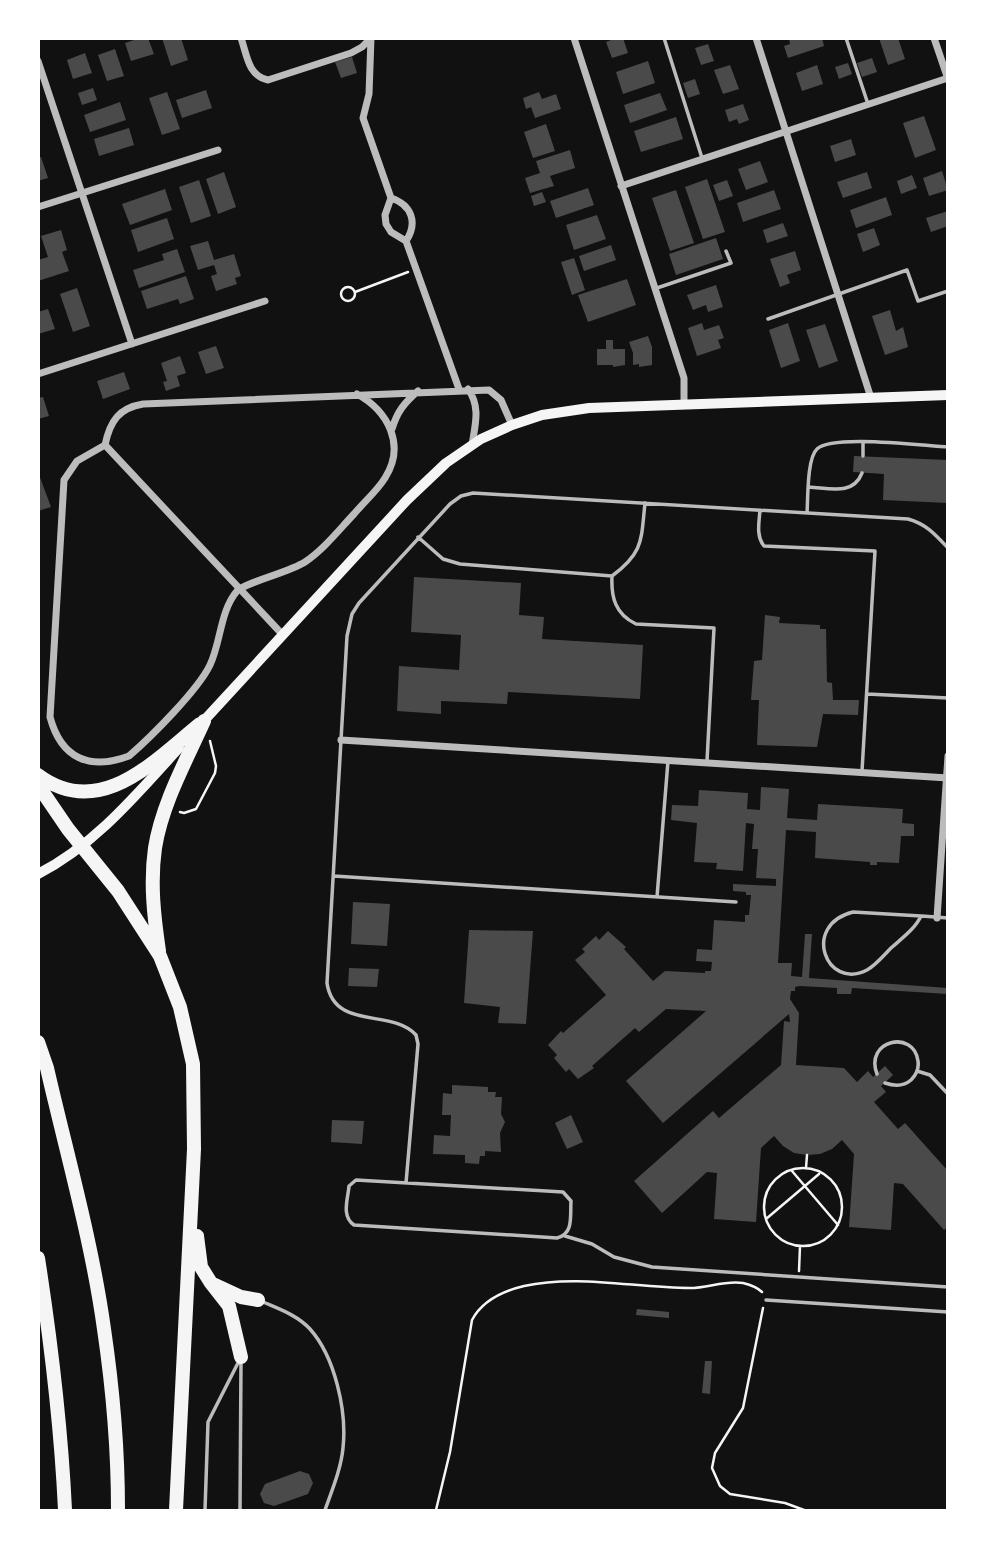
<svg xmlns="http://www.w3.org/2000/svg" width="986" height="1549" viewBox="0 0 986 1549" font-family="Quicksand,sans-serif">
<style>
.building{fill:#4a4a4a}
.lines{fill:none;stroke-linecap:round;stroke-linejoin:round}
.path{stroke:#f5f5f5;stroke-width:2.5}
.service{stroke:#bcbcbc;stroke-width:3.5}
.minor{stroke:#bcbcbc;stroke-width:7}
.secondary{stroke:#f5f5f5;stroke-width:10}
.motorway{stroke:#f5f5f5;stroke-width:14}
</style>
<rect width="100%" height="100%" fill="#111"/>
<!-- building -->
<path class="building" d="M140 38H148L154 54 131 61 125 43Z
M162 38H181L188 60 171 66Z
M616 38H623L628 53 612 58 606 42Z
M789 38H822L824 46 788 58 784 46 790 44Z
M879 38H898L905 59 888 65Z
M708 44 714 61 701 65 695 48Z
M115 49 124 76 107 81 98 55Z
M85 53 92 73 73 79 67 60Z
M352 57 357 73 341 78 335 62Z
M872 58 877 72 862 77 857 63Z
M648 61 655 83 623 94 616 72Z
M848 63 852 74 839 79 835 67Z
M730 65 739 89 723 94 714 70Z
M817 65 823 84 802 91 796 73Z
M695 79 700 94 688 98 683 83Z
M93 88 97 100 82 105 78 93Z
M206 90 212 108 182 118 176 100Z
M167 92 180 129 162 135 149 98Z
M539 92 542 99 556 94 561 109 535 118 531 107 526 109 523 98Z
M660 93 667 110 630 123 624 105Z
M120 102 126 120 90 132 84 115Z
M743 104 749 120 739 124 737 119 729 122 725 110Z
M924 116 936 150 915 158 903 123Z
M676 117 683 139 641 152 634 131Z
M546 124 555 151 533 158 524 132Z
M129 128 134 145 99 156 94 139Z
M851 139 856 155 835 162 830 146Z
M570 150 575 168 550 176 554 186 530 193 525 178 540 173 536 161Z
M41 157 48 178 38 181V158Z
M760 161 768 182 746 190 738 169Z
M942 171 948 190 929 196 923 178Z
M224 172 236 207 218 214 206 179Z
M867 172 872 188 843 198 837 182Z
M912 175 917 188 901 194 897 181Z
M707 179 725 232 703 239 685 187Z
M199 180 211 216 191 223 179 187Z
M727 180 733 196 719 201 713 185Z
M588 188 594 205 556 218 550 201Z
M165 189 172 210 130 225 122 204Z
M676 190 694 243 670 251 652 198Z
M774 190 781 209 743 222 737 203Z
M542 192 546 202 534 206 531 196Z
M886 197 892 215 856 228 850 210Z
M948 211V226L931 232 926 218Z
M597 215 606 239 574 250 566 225Z
M167 218 174 239 138 252 131 230Z
M783 223 788 236 767 243 763 230Z
M874 228 880 245 863 252 857 234Z
M61 230 67 250 62 252 69 271 38 281V260L48 257 41 236Z
M716 238 723 259 676 275 669 254Z
M208 241 214 260 234 254 241 276 235 278 237 284 216 291 211 276 217 274 214 265 198 270 190 246Z
M611 245 616 260 584 271 579 256Z
M177 249 185 272 139 288 133 270 164 260 162 254Z
M795 251 801 270 787 275 790 283 780 287 770 259Z
M574 258 585 290 572 295 561 262Z
M186 276 194 299 180 304 178 299 147 309 141 291Z
M627 279 636 305 588 322 578 295Z
M716 285 723 307 708 312 706 305 693 310 687 295Z
M77 288 90 326 73 332 60 294Z
M48 309 55 329 38 334V312Z
M890 310 896 331 903 327 908 347 885 355 872 316Z
M702 323 704 330 719 325 724 338 718 340 721 348 697 356 688 328Z
M788 323 800 361 781 368 769 330Z
M825 324 838 361 819 368 806 330Z
M648 336 652 347V365L639 367V364L633 365V353L629 342Z
M606 340H613V349H625V365L613 367V365H597V349H606Z
M216 346 224 368 206 374 198 352Z
M180 356 186 373 177 376 180 386 166 391 163 382 167 381 161 363Z
M124 372 130 389 103 399 97 381Z
M43 397 49 416 38 419V398Z
M854 456 948 460V503L883 500 884 474 853 472Z
M38 472 51 507 38 511Z
M414 577 521 583 519 615 544 617 542 639 643 645 640 699 508 692 507 704 441 701V714L397 711 399 666 459 670 461 635 411 632Z
M765 615 780 617 779 623 820 625V629H826L827 682 832 683 833 700H859L858 715 823 714 817 747 757 745 759 700H751L754 661 762 660Z
M761 787 789 789 787 818 817 820 818 804 903 809 902 823 914 824V836H901L899 863 877 862V865H870V862L815 858 816 832 786 830 778 963H792L791 976 802 977 805 934H812L809 978 948 988V994L852 988 851 994H837V988L800 986 795 987V991H791L790 999 799 1013 796 1065 844 1068 857 1082 868 1071 873 1077 885 1066 893 1075 881 1086 886 1092 874 1102 898 1129 905 1123 948 1171V1227L944 1230 903 1184 894 1183 891 1230 849 1227 854 1154 842 1140 832 1149 820 1154 807 1155 794 1153 783 1146 774 1136 761 1148 756 1222 714 1219 717 1173 707 1172 662 1213 634 1181 713 1111 719 1118 781 1065 784 1021 790 1022 789 1014 663 1123 626 1081 706 1011 666 1009 639 1032 635 1028 592 1066 594 1068 578 1079 569 1069 566 1072 554 1058 557 1055 548 1045 561 1031 563 1033 606 995 575 960 585 952 582 949 596 936 599 940 608 931 626 947 624 949 653 981 665 971 705 973V971H711L712 962 696 961 697 949 712 950 714 920 745 922V915H749L751 895H746V892L733 891V884L776 886V879L756 878 758 849H752L754 824 746 823 743 871 716 869 717 863 694 862 697 823 671 820 672 805 698 806 699 790 748 793 747 809 760 810Z
M353 902 390 904 387 946 351 944Z
M469 930 533 931 526 1024 498 1023 500 1007 464 1003Z
M349 968 379 969 377 987 348 986Z
M452 1085 488 1087V1092H496L495 1097H502L501 1114 505 1122 500 1133 501 1152 485 1151V1156H480L479 1164 465 1163V1155L433 1154 434 1135 450 1136 451 1115H442L443 1093 452 1094Z
M571 1115 583 1142 567 1149 555 1123Z
M332 1120 364 1121 362 1144 331 1142Z
M637 1309 669 1312V1318L636 1315Z
M705 1361H712L710 1394 702 1393Z
M300 1471 309 1474 313 1483 308 1494 274 1506 264 1503 260 1494 265 1484Z"/>
<g class="lines">
<!-- path -->
<path class="path" d="M341 294a7 7 0 1 1 14 0a7 7 0 1 1-14 0Z
M355 292 408 272
M180 812 184 813 196 809 215 773 216 766 210 741
M806 1168 807 1155
M764 1207a39 39 0 1 1 78 0a39 39 0 1 1-78 0Z
M792 1171 838 1225
M766 1219 819 1174
M799 1271 800 1246
M763 1308 743 1408 715 1453 712 1468 720 1486 730 1494 785 1503 804 1510
M436 1510 450 1452 472 1320C482 1301 503 1291 524 1286 578 1274 635 1288 690 1288 708 1288 725 1280 743 1283 751 1285 757 1287 762 1292"/>
<!-- service -->
<path class="service" d="M664 38 702 158
M846 38 868 104
M657 288 731 263 726 251
M768 319 907 270 918 301 948 291
M863 456V442
M809 487C829 488 853 496 862 473
M760 510C759 523 756 536 764 546L875 551 862 771
M807 513C808 498 807 458 817 449 832 434 924 446 948 447
M418 537 443 559 460 564 612 576C611 597 615 614 636 624L714 628 707 761
M612 576C644 552 641 540 645 503
M867 694 948 698
M334 876 736 902
M657 897 668 761
M853 912 921 916C915 929 901 939 891 948 884 955 876 965 867 970 826 991 801 925 853 912Z
M922 916 948 918
M917 1071 930 1075 948 1094
M877 1074C864 1040 914 1029 918 1061 919 1068 916 1075 911 1080 903 1087 894 1086 885 1083
M356 1180 563 1192 571 1201C570 1216 574 1234 557 1238L354 1225C341 1216 348 1199 349 1186Z
M406 1183 418 1044 416 1035C392 1008 334 1031 327 983L347 636 352 614 359 603 450 504 461 496 473 493 908 519C926 524 935 534 948 548
M565 1236 592 1244 614 1257 652 1267 948 1287
M766 1300 948 1312
M263 1302C279 1309 297 1315 310 1329 335 1357 347 1411 343 1448 341 1469 332 1490 325 1510
M205 1510 208 1422 240 1359
M240 1510 241 1362"/>
<!-- minor -->
<path class="minor" d="M241 38C247 55 248 76 268 80L351 53 362 47 371 38
M371 38 369 94 363 118 391 198 385 215 386 224 391 232 406 241 459 389
M574 38 684 378V404
M756 38 871 398
M934 38 948 79
M38 61 132 344
M621 186 948 78
M391 198C412 205 418 223 406 241
M38 207 218 150
M38 374 265 301
M468 389C481 407 475 425 472 445
M392 429C397 412 404 403 418 391
M105 445 77 461 64 480 50 717C61 758 89 771 129 756 151 737 198 690 210 665 221 642 220 611 237 591 244 583 290 572 305 562 324 549 338 531 354 514 364 502 377 491 385 478 406 445 388 411 357 394
M282 634 105 445C110 421 119 408 143 404L489 390 501 400 512 425
M341 740 948 778
M937 918 948 756"/>
<!-- secondary -->
<path class="secondary" d="M199 726 407 500 446 463 481 439 512 425 542 415 589 408 948 395
M38 874C95 845 137 794 179 748"/>
<!-- motorway -->
<path class="motorway" d="M38 775C100 821 154 761 200 724
M38 785 68 829 118 891 160 956 180 1007 193 1064 194 1149 176 1510
M159 951C154 917 150 883 155 848 162 804 186 761 204 721
M38 1042 47 1068C67 1155 92 1242 104 1329 113 1390 118 1450 118 1510
M197 1236 201 1267 211 1283 229 1306 241 1357
M38 1258C51 1342 61 1425 65 1510
M213 1284 241 1297 258 1300"/>
</g>
<!-- border -->
<rect width="986" height="1549" fill="none" stroke="#ffffff" stroke-width="80"/>
</svg>
